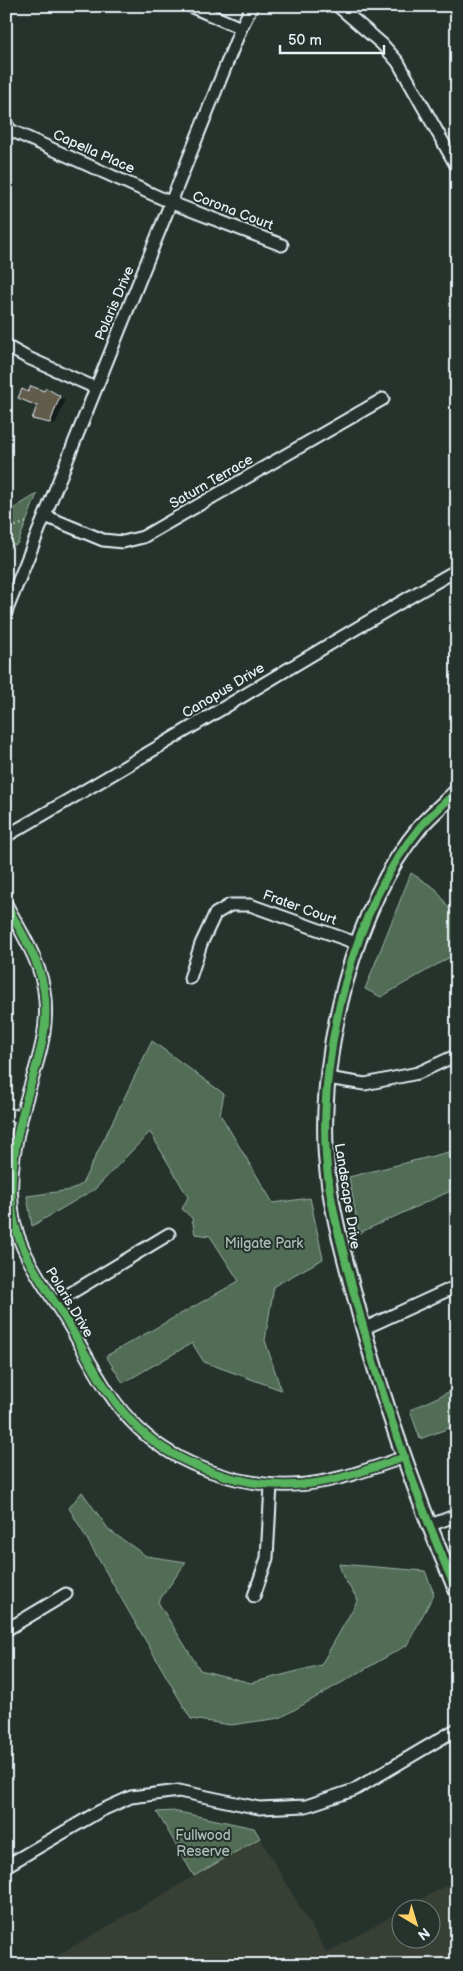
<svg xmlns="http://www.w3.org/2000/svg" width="463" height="1971" viewBox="0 0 463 1971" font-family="'Balsamiq Sans',sans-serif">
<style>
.built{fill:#383f36}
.green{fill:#516d55;stroke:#9cafa6}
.shadow{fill:#0007}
.building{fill:#625c4b;stroke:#e8f1f8}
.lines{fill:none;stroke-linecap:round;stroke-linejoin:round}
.minor-casing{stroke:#e8f1f8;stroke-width:15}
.tertiary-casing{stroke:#e8f1f8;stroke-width:18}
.path{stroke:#e8f1f8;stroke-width:2.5;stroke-dasharray:1 4;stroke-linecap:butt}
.minor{stroke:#26332d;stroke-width:11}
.tertiary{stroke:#26332d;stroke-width:14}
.cycleway-casing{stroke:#26332d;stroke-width:11}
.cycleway{stroke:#56b35d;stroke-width:8}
.labels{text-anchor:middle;stroke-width:4;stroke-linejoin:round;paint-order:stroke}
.street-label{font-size:14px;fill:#e8f1f8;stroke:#26332d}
.park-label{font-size:14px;fill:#acbcb7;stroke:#26332d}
</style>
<rect width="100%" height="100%" fill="#26332d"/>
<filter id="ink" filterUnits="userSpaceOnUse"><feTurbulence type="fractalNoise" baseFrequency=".02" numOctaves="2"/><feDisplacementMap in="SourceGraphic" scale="10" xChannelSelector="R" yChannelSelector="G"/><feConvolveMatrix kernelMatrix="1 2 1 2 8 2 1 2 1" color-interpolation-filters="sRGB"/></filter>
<g filter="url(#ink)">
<!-- built -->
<path class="built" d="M260 1838 327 1953 400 1911V1938H430V1908H405L457 1880V1965H41Z"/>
<!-- green -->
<path class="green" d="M37 494 18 543 6 550V513Z
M411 873 436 889 457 920V953L381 997 365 989Z
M152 1041 224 1094 220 1114 273 1203 310 1198 323 1259 274 1286 265 1340 281 1390 204 1362 192 1343 123 1383 106 1356 239 1281 210 1236 195 1234 192 1218 182 1209 188 1197 150 1132 95 1189 32 1226 27 1196 71 1190 82 1184Z
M457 1150V1188L359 1233 349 1177Z
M457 1388V1425L420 1439 410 1410Z
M82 1492 109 1530 146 1556 186 1562 158 1602 200 1670 251 1683 321 1665 358 1600 343 1577 339 1564 425 1571 434 1594 407 1645 280 1718 231 1725 191 1719 69 1508Z
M174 1811 254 1828 260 1838 194 1876 157 1812Z"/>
<!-- shadow -->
<path class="shadow" d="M46 390 65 400 55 425 34 418 38 406 29 393H45Z"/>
<!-- building -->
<path class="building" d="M31 386 44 391 46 388 60 396 50 423 32 419 37 406 18 398 22 389 28 392Z"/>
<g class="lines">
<defs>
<path id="minor" d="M190 6 241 28
M338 6 382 44 398 62 457 167
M6 123 10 130 172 203 282 245
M6 346 26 357 96 388
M45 516 103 540 123 542 143 537 383 399
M6 612 241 28 252 6
M6 836C158 750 305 656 457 570
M6 904C22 934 43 965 45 999 49 1040 31 1077 22 1116 14 1147 9 1184 13 1215 19 1255 49 1291 69 1325 90 1361 108 1400 139 1429 177 1465 240 1487 293 1485 331 1484 369 1469 405 1457
M190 978 201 944 215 914 230 905H250L356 943
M327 1078 365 1084 418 1073 457 1055
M6 1114 21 1117
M56 1302 169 1234
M363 1329 457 1286
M428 1526 457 1515
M254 1596 267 1558 271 1485
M6 1630 66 1594
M6 1866 100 1811 131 1797 179 1791 259 1808 306 1806 354 1790 457 1729"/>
<path id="tertiary" d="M457 791C445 803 431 814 420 827 353 908 319 1053 326 1156 329 1200 341 1244 352 1286 379 1390 414 1493 457 1592"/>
</defs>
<!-- minor casing -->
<use href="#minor" class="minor-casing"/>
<!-- tertiary casing -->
<use href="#tertiary" class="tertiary-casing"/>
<!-- path -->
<path class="path" d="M6 529 28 522"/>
<!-- minor -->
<use href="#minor" class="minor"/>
<!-- tertiary -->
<use href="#tertiary" class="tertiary"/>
<defs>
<path id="cycleway" d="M457 791C445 803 431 814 420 827 353 908 319 1053 326 1156 329 1200 341 1244 352 1286 379 1390 414 1493 457 1592
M6 904C22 934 43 965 45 999 49 1040 31 1077 22 1116 14 1147 9 1184 13 1215 19 1255 49 1291 69 1325 90 1361 108 1400 139 1429 177 1465 240 1487 293 1485 331 1484 369 1469 405 1457"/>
</defs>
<!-- cycleway casing -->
<use href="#cycleway" class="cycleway-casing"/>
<!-- cycleway -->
<use href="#cycleway" class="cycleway"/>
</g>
</g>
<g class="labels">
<!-- street labels -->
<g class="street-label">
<text transform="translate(94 151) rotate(24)" y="5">Capella Place</text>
<text transform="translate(233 210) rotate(21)" y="5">Corona Court</text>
<text transform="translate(114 303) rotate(-67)" y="5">Polaris Drive</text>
<text transform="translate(211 481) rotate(-30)" y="5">Saturn Terrace</text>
<text transform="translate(223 690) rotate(-31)" y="5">Canopus Drive</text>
<text transform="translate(300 907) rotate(20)" y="5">Frater Court</text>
<text transform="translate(348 1196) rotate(81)" y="5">Landscape Drive</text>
<text transform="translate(70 1302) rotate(59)" y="5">Polaris Drive</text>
</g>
<!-- park labels -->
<g class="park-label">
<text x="264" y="1248">Milgate Park</text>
<text x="203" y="1840">Fullwood<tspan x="203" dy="16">Reserve</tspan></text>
</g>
</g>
<!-- margin -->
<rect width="463" height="1971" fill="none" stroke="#26332d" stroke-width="25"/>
<rect x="12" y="12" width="438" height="1946" fill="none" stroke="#e8f1f8" stroke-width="2" filter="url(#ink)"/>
<!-- north arrow -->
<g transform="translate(416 1924) rotate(142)"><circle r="24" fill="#26332d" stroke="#747f7e"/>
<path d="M0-4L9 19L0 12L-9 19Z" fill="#ffd166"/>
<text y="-8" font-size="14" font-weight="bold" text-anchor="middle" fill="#e8f1f8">N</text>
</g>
<!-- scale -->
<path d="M280 45v8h104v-8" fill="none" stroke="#e8f1f8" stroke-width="2.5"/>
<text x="288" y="45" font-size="15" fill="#e8f1f8" stroke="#26332d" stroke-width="4" paint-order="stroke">50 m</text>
</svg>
